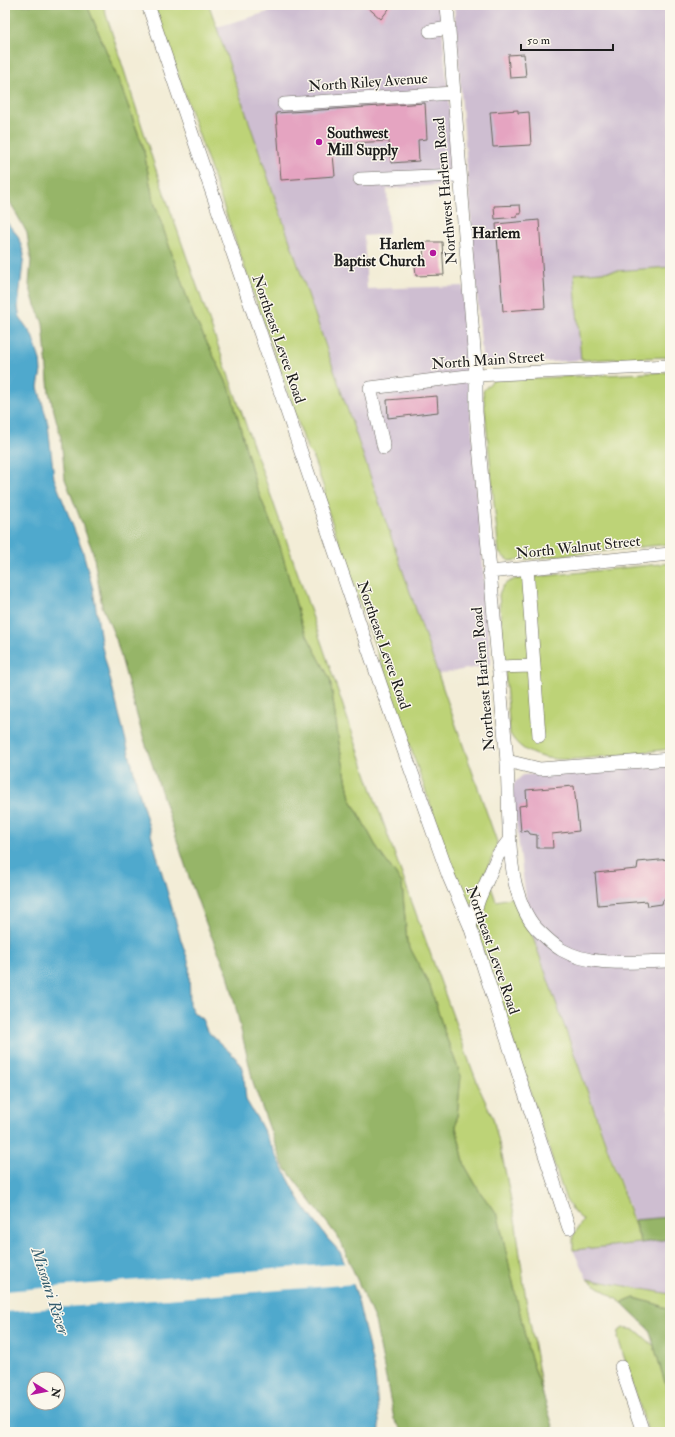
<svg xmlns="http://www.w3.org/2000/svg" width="675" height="1437" viewBox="0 0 675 1437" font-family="'IM FELL Double Pica',serif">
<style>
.industrial{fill:#cebed1}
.green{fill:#bdd377;stroke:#6c784a}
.forest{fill:#96b568;stroke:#596842}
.water{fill:#4fa9cd;stroke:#366274;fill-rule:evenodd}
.pier{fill:#f3edd7}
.building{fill:#e5a4c1}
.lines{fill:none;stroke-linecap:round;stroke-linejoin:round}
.minor-casing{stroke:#67655d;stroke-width:14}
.minor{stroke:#fff;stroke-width:13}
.poi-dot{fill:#b5179e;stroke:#fbf7ec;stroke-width:1.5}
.labels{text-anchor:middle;stroke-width:3;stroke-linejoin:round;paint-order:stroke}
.street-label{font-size:15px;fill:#1c1c1c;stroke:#fbf7ec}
.poi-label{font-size:15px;font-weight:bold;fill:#1c1c1c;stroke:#fbf7ec;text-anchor:start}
.neighbourhood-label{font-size:16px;font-weight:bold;fill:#1c1c1c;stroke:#fbf7ec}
.water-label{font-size:16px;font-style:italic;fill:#335b6c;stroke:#fbf7ec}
</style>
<rect width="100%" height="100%" fill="#fbf7ec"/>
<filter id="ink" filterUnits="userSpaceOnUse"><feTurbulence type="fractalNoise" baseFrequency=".025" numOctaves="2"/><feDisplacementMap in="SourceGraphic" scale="8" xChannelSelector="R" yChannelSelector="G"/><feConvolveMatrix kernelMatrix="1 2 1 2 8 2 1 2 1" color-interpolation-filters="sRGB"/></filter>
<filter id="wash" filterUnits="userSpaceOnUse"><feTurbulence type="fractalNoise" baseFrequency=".012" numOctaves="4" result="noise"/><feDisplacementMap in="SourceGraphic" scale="16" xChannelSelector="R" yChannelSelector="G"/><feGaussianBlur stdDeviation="0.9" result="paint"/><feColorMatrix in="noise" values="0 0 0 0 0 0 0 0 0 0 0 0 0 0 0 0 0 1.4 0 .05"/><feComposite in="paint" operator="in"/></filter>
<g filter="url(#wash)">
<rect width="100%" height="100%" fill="#f3edd7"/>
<!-- industrial -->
<path class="industrial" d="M292 5H440L456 184 387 189 389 234 364 236 367 289 463 286 469 351 470 402 491 665 438 674 217 27Z
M454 5H667L670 30V267L574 274 581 360 495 365 486 361 482 356Z
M670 765V1217L634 1220 530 929 512 792 514 783 523 775Z
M670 1239V1294L587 1279 573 1250Z"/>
<!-- green -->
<path class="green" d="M87 5H103L155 167 277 513 378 808 469 1061 480 1090 493 1118 503 1160 516 1225 526 1300 543 1395 528 1349 498 1216 480 1192 465 1166 456 1127 461 1076 445 1034 430 986 407 942 402 883 378 850 350 798 339 743 330 679 302 626 280 546 256 486 230 389 193 315 153 199 143 146 120 84Z
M154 5H209L438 674 497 842 496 848 472 904 469 907 465 905 464 901 324 499 325 491 312 455 308 451Z
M670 267V357L581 360 574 274Z
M670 372V544L509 561 499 553 483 391 493 380Z
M670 563V749C650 751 629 754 609 756 576 759 530 768 510 734L499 595C502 585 506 582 516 579Z
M490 884 496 901 515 897 530 929 641 1243 573 1250V1236L583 1220 575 1213 566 1200 476 930 477 916Z
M587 1279 670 1294V1310L656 1304 635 1298 622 1303Z
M623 1328 636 1330 654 1346 670 1399V1432H648L618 1338 619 1331Z"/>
<!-- forest -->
<path class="forest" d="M5 5H87L120 84 143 147 153 199 193 315 230 389 256 486 280 546 302 626 330 679 339 743 350 798 378 850 402 883 407 942 430 986 445 1034 461 1076 456 1127 465 1166 480 1192 498 1216 528 1349 554 1429 549 1432H403L394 1419 375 1321 340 1240 283 1165 254 1086 228 974 207 926 190 880 141 730 116 639 102 606 93 552 65 479 61 438 49 392 43 323 35 305 29 285 31 260 27 233 5 193Z
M670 1217V1239L641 1243 634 1220Z
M634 1298 656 1304 670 1310V1399L649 1329 622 1303Z"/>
<!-- water -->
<path class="water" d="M5 220 18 236 24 254 18 307 20 318 32 335 40 360 41 371 38 387 48 424 54 478 83 552 93 589 102 647 139 792 181 940 189 963 190 1006 194 1013 202 1019 207 1031 235 1057 241 1066 244 1076 246 1100 258 1120 300 1201 328 1239 340 1252 356 1292 375 1374 380 1432H5ZM34 1379H58V1403H34Z"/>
<!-- pier -->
<path class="pier" d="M347 1263 355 1284 5 1312V1291Z"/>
<g id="blocks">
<!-- building -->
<path class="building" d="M365 5H392L381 19Z
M524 54 526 77 510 78 508 55Z
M425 103 427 139 418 140 419 161 391 163 389 141 332 144 335 176 281 180 276 113Z
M518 110V113L529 112 531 145 493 147 490 112Z
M520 205 521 214H517V217L495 219 494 206Z
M539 220 545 308 503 311 496 224Z
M423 242H442L444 275 416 276 415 265 424 264Z
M437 396 438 412 388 418 387 400Z
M574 786 579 831 552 834 553 848H537V835L530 834 528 831 521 832 519 806 527 805 526 790Z
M670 859V912H668L667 899 663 900 662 904 648 906 647 901 598 905 595 873 637 869 638 862Z"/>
</g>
</g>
<g filter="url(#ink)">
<use href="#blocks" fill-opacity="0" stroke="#67655d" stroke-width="1"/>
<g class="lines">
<defs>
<path id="minor" d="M148 5 381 686 449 877 470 926 569 1228
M447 5 476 375V412C485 525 495 637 506 749 510 794 506 839 515 883 519 899 525 916 536 928 543 935 553 945 562 950 594 968 634 961 670 961
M430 31 449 28
M284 104 453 93
M360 179 459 175
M384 448 370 388 476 375 670 366
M527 568 539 736
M489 572 670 554
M498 667 534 666
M507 761 540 769 670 759
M470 926 479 899 498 855 510 839
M621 1367 643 1432"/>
</defs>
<!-- minor casing -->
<use href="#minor" class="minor-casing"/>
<!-- minor -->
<use href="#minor" class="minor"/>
</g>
</g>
<!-- markers -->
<g class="poi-dot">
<circle cx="319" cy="142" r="4"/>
<circle cx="433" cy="253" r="4"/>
</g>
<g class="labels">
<!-- street labels -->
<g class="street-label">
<text transform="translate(368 82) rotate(-4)" y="5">North Riley Avenue</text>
<text transform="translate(445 191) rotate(-95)" y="5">Northwest Harlem Road</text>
<text transform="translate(279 339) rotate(71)" y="5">Northeast Levee Road</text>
<text transform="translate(488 360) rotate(-4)" y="5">North Main Street</text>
<text transform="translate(578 547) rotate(-6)" y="5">North Walnut Street</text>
<text transform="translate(384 645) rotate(71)" y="5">Northeast Levee Road</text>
<text transform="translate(483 679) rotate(-95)" y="5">Northeast Harlem Road</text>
<text transform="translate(493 950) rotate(71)" y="5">Northeast Levee Road</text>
</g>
<!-- poi labels -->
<g class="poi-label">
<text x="327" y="138">Southwest<tspan x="327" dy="17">Mill Supply</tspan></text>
<text x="425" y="249" text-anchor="end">Harlem<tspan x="425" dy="17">Baptist Church</tspan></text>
</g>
<!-- neighbourhood labels -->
<g class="neighbourhood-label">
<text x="496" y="238">Harlem</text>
</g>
<!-- water labels -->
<g class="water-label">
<text transform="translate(51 1291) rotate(72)" y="6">Missouri River</text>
</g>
</g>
<!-- margin -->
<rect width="675" height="1437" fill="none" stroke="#fbf7ec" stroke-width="20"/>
<!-- north arrow -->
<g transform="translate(46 1391) rotate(100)"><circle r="19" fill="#fbf7ec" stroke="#a29f99"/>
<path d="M0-3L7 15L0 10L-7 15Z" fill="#b5179e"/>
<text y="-6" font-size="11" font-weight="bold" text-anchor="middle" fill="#1c1c1c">N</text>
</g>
<!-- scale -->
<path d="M521 44v6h92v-6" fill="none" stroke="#1c1c1c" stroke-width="2"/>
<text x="527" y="44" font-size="12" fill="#1c1c1c" stroke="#fbf7ec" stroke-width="3" paint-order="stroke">50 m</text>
</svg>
